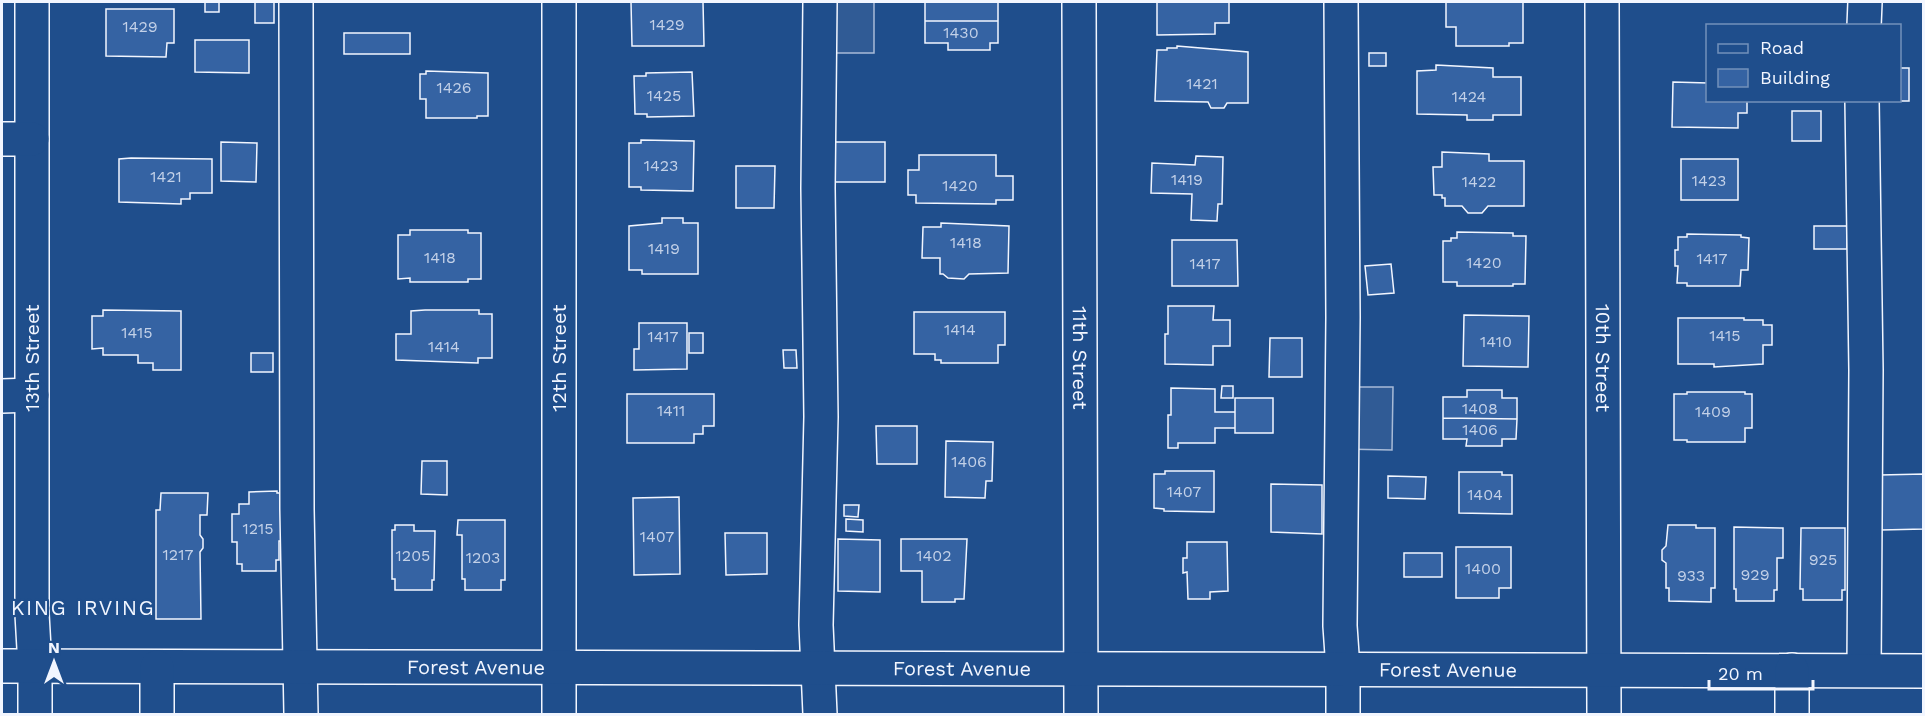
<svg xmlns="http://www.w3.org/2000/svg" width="1925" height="716" viewBox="0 0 1925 716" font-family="'Work Sans',sans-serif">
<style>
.parking{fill:#305b95;stroke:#a8bbd7;stroke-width:1.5}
.building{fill:#3563a3;stroke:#f2f6ff;stroke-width:1.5}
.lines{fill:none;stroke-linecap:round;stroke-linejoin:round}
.minor-casing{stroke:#f2f6ff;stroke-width:36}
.minor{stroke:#1f4e8c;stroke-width:33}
.labels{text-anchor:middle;stroke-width:4.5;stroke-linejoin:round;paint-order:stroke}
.number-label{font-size:16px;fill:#c3d1e8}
.street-label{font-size:20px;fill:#f2f6ff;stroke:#1f4e8c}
.neighbourhood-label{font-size:21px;letter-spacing:1.5px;fill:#f2f6ff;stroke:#1f4e8c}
</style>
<rect width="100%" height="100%" fill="#1f4e8c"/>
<!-- parking -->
<path class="parking" d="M820 2H874V53H820Z
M1343 387H1393L1392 450 1342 449Z"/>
<!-- building -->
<path class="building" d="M205 2H219V12H205Z
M255 2H274V23H255Z
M631 2H703L704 46H632Z
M925 2H998V21H925Z
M1157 2H1229V23H1215V34L1157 35Z
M1446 2H1523V43H1509V46H1456V27H1446Z
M106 9H174V43H167L166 57 106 56Z
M925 21H998V43H990V50H948V43H925Z
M344 33H410V54H344Z
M195 40H249V73L195 72Z
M1177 46 1248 52V103H1227L1224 108H1211L1208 102 1155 101 1157 50H1167V48H1177Z
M1369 53H1386V66H1369Z
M1436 65 1493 68V77H1521V115H1493V120H1467V115L1417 114V71L1436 70Z
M1900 68H1909V101H1874L1900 100Z
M426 71 488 73V116H477V118H426V99H420V74H426Z
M692 72 694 116 647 117V114H635L634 76H646V73Z
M1673 82 1708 83V100H1747V113H1738V128L1672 127Z
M1792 111H1821V141H1792Z
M641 140 694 141 693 191 641 190V187H629V143H641Z
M221 142 257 143 256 182 221 181Z
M833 142H885V182H833Z
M1442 152 1489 154V161H1524V206H1488L1482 213H1468L1462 206H1445V198H1442V195H1434L1433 167H1442Z
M919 155H996V176H1013V200H996V204L916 203V195H908V170H919Z
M1196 156 1223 157 1222 204H1218L1217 221 1191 220 1192 194 1151 193 1152 163 1195 165Z
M131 158 212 159V193H190V199H181V204L119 202V159Z
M1681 159H1738V200H1681Z
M736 166H775L774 208H736Z
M662 218H683V223H698V274H642V270H629V226L662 223Z
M941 223 1009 226 1008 273 969 274 964 279 948 278 943 274H940V258H922L923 227H941Z
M1814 226H1847V249H1814Z
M410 230H468V233H481V279H468V282H410V278L398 279V235H410Z
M1457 232 1513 233V236H1526L1525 284H1513V286H1457V282H1443V241H1451V238H1457Z
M1687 234 1741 235V237L1749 238 1748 270H1741L1740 286H1687V283H1677L1678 266H1675V250H1678V237H1687Z
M1172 240H1237L1238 286H1172Z
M1391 264 1394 293 1368 295 1365 266Z
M1168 306H1214L1213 320H1230V346H1213V365L1165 364V334H1168Z
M103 310 181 311V370H153V363H138V355H103V348L92 349V316H103Z
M425 310H479V314H492V358H478V363L396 360V334H411V311Z
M914 312H1005V345H998V363H941V360H935V354H914Z
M1464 315 1529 316 1528 367 1463 366Z
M1678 318H1744V320H1763V325H1772V345H1763V364L1714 367V364H1678Z
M639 323H687V369L634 370V349H639Z
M689 333H703V353H689Z
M1270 338H1302V377H1269Z
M783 350H796L797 368H784Z
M251 353H273V372H251Z
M1222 386H1233V398H1221Z
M1171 388 1215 389V412H1235V428H1215V443H1178V448H1168V415H1171Z
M1467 390H1502V398H1517V419L1443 418V397H1467Z
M1687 392H1745V394H1752V428H1745V442H1687V440H1674V394H1687Z
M627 394H714V426H703V434H694V443H627Z
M1235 398H1273V433H1235Z
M1443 418 1517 419 1516 439H1502V446H1466L1467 439H1443Z
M876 426H917V464H877Z
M946 441 993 442 992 481H986L985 498 945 497Z
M422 461H447V495L421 494Z
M1165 471H1214V512L1164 511V509L1154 508V474H1165Z
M1459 472H1502V475H1512V514L1459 513Z
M1924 474V529L1881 530 1880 475Z
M1388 476 1426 477 1425 499 1388 498Z
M1271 484 1322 485V534L1271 532Z
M277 491V493H282L284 541H279V560H276V571H242V564H237V542H232V514H239V504H249V492Z
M161 493H208L207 515H200V535L203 539V548L200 552 201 619H156V510H160Z
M679 497 680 574 634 575 633 498Z
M844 505H859L858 517 844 516Z
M846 519 863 520V532L846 531Z
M458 520H505V580H501V590H465V579H462V535H457Z
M395 525H414V531H435L434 580H432V590H395V579H392V530H395Z
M1668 525H1696V528H1715V588H1711V602L1669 601V588H1666V563L1662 560V550L1666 546Z
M1734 527 1783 528V558H1777V590H1774V601H1736V589H1734Z
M1801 528H1845V590H1842V600H1803V589H1800Z
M725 533H767V574L726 575Z
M838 539 880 540V592L838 591Z
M901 539H967L964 599H955V602H922V571H901Z
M1187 542H1227L1228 591 1210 592V599H1188L1187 572 1183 573V558H1187Z
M1456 547H1511V588H1499V598H1456Z
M1404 553H1442V577H1404Z"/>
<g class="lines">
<defs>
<g id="minor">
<path d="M32 2V614L35 666V714"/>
<path d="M296 2 297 509 301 714"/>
<path d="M559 2V714"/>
<path d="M820 2 818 188 821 417 816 625 820 714"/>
<path id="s1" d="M1079 2 1081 714"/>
<path d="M1341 2 1343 317 1340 626 1343 669V714"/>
<path id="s2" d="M1602 2 1604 714"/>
<path d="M1864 26 1865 2"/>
<path d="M1862 100 1866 370 1864 670"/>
<path d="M2 139H32"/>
<path d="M2 396 32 395"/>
<path id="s3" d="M2 666 1924 671"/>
<path d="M157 667V714"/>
<path d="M1792 670V714"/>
</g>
</defs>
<!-- minor casing -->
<use href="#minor" class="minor-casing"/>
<!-- minor -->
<use href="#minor" class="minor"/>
</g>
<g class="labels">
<!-- number labels -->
<g class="number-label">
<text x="667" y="30">1429</text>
<text x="140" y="32">1429</text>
<text x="961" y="38">1430</text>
<text x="1202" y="89">1421</text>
<text x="454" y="93">1426</text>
<text x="664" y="101">1425</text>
<text x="1469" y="102">1424</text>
<text x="661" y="171">1423</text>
<text x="166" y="182">1421</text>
<text x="1187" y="185">1419</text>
<text x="1709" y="186">1423</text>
<text x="1479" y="187">1422</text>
<text x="960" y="191">1420</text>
<text x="966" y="248">1418</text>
<text x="664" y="254">1419</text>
<text x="440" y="263">1418</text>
<text x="1712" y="264">1417</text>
<text x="1484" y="268">1420</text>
<text x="1205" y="269">1417</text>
<text x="960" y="335">1414</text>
<text x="137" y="338">1415</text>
<text x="1725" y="341">1415</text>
<text x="663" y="342">1417</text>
<text x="1496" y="347">1410</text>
<text x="444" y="352">1414</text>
<text x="1480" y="414">1408</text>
<text x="671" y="416">1411</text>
<text x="1713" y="417">1409</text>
<text x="1480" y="435">1406</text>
<text x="969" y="467">1406</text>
<text x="1184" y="497">1407</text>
<text x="1485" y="500">1404</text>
<text x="258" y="534">1215</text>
<text x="657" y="542">1407</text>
<text x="178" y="560">1217</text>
<text x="413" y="561">1205</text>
<text x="934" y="561">1402</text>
<text x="483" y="563">1203</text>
<text x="1823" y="565">925</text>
<text x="1483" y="574">1400</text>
<text x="1755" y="580">929</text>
<text x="1691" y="581">933</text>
</g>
<!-- street labels -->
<g class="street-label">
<text transform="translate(32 358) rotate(-90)" y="7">13th Street</text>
<text transform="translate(559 358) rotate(-90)" y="7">12th Street</text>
<text dy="7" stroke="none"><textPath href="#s1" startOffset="356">11th Street</textPath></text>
<text dy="7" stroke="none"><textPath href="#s2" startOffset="356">10th Street</textPath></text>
<text dy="7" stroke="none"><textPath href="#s3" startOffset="474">Forest Avenue</textPath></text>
<text dy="7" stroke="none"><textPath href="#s3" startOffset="960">Forest Avenue</textPath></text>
<text dy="7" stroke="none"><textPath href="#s3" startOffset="1446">Forest Avenue</textPath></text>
</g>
<!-- neighbourhood labels -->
<g class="neighbourhood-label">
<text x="83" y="615">KING IRVING</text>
</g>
</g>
<!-- border -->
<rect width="1925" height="716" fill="none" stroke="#f2f6ff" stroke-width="6"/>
<!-- legend -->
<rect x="1706" y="24" width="195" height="78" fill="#1f4e8c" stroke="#7391ba" stroke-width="1.5"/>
<rect x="1718" y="44" width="30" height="9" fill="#1f4e8c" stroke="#7391ba" stroke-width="1.5"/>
<text x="1760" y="54" font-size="18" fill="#f2f6ff">Road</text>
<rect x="1718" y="69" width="30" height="18" fill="#3563a3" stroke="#7391ba" stroke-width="1.5"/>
<text x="1760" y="84" font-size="18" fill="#f2f6ff">Building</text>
<!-- north arrow -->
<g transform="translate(54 662)" stroke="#1f4e8c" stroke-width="4.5" paint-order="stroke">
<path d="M0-4.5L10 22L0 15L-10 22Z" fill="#f2f6ff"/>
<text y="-9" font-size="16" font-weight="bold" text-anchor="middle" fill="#f2f6ff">N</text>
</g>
<!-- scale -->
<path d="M1709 680v9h104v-9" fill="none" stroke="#f2f6ff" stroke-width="3"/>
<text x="1718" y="680" font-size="18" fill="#f2f6ff" stroke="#1f4e8c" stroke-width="4.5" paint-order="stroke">20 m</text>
</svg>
